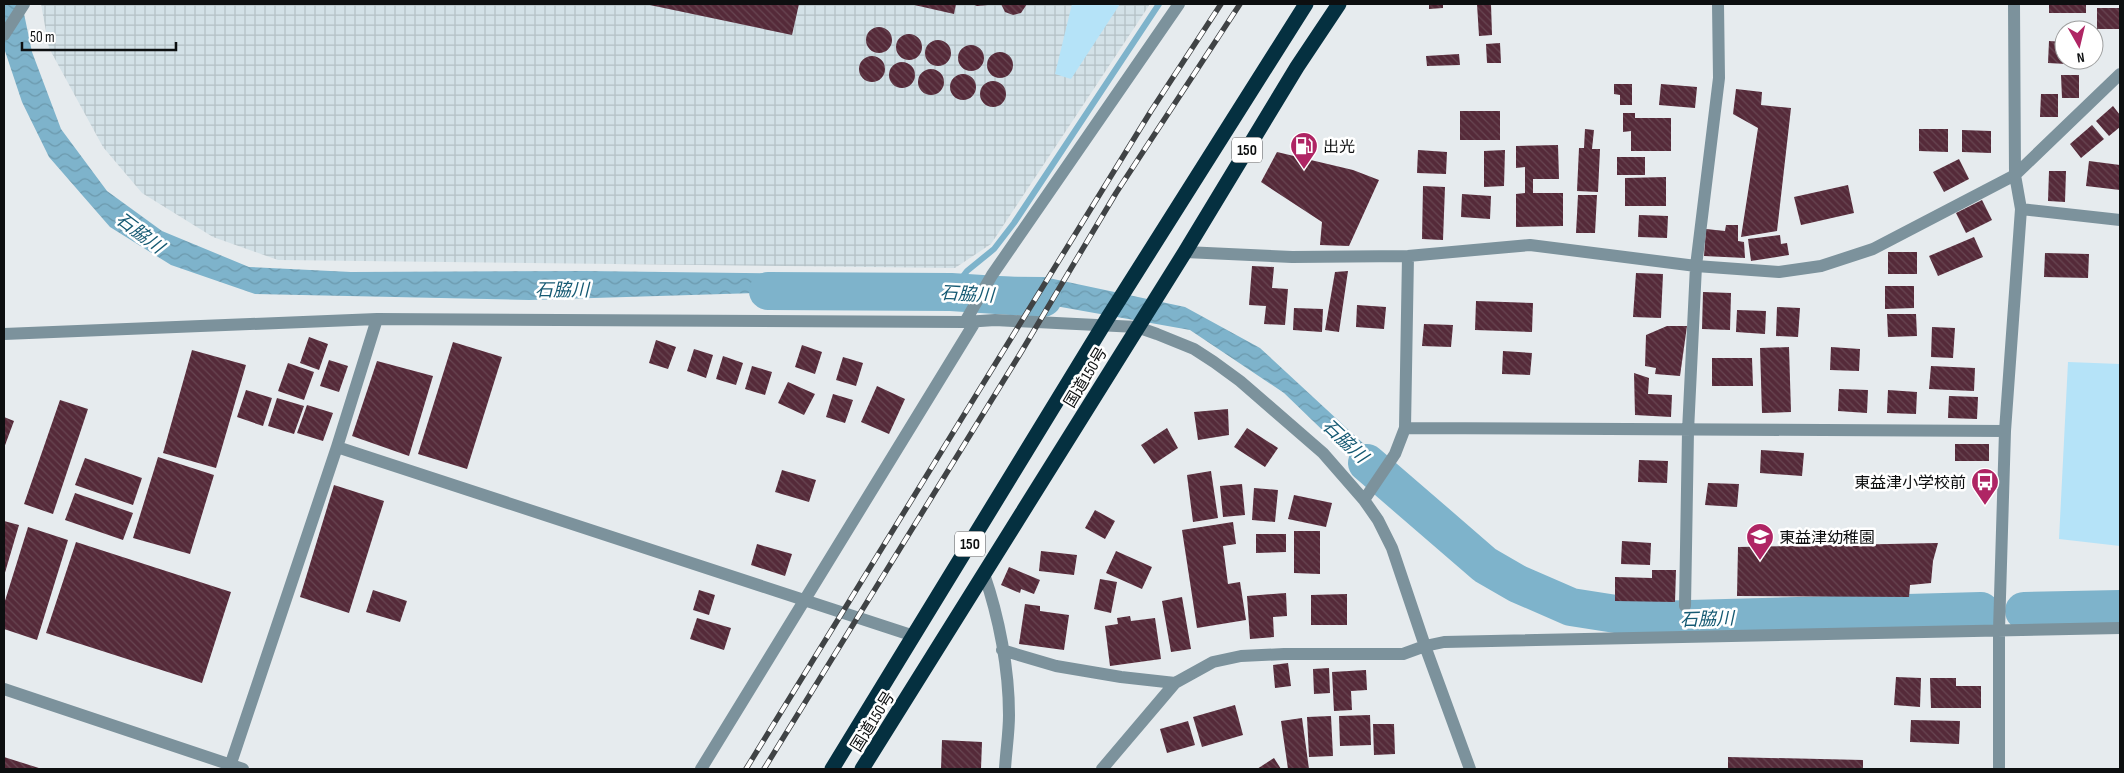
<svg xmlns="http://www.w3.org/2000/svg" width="2124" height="773" viewBox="0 0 2124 773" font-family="'Sofia Sans Condensed','Noto Sans JP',sans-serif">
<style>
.industrial{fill:url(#industrial-grid)}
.green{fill:#b5e3f8}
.water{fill:url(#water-waves)}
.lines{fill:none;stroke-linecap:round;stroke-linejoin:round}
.stream{stroke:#7eb3cb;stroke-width:6}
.river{stroke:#7eb3cb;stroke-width:38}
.building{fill:url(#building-back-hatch)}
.minor{stroke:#7c929c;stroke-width:12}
.highway{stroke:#053040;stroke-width:15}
.rail-casing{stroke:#404345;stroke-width:5.5}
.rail{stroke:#fff;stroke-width:4;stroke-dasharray:11;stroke-linecap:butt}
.labels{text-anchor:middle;stroke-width:5;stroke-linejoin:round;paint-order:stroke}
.shield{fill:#fff;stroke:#565758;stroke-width:1}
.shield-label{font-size:15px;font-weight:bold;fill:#0d0f10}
.poi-label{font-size:16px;fill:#0d0f10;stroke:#fff;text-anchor:start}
.street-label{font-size:16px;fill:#0d0f10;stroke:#fff}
.water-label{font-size:18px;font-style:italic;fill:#165a73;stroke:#fff}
</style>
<defs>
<pattern id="industrial-grid" width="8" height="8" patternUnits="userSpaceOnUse" patternTransform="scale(1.25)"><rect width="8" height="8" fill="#d3e1e7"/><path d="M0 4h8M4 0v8" fill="none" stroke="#b4c0c5"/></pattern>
<pattern id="water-waves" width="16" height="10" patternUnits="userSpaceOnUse" patternTransform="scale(1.25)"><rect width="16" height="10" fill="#7eb3cb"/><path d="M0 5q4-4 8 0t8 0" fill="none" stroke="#6c99ad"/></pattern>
<pattern id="building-back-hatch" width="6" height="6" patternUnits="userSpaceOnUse" patternTransform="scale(1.25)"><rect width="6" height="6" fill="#552a39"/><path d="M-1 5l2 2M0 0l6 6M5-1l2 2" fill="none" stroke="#684652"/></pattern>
</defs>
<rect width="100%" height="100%" fill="#e6ebee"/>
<!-- industrial -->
<path class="industrial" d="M41 4H1150L991 244 955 268 278 260 213 237 142 193 103 147 49 48Z"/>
<!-- green -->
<path class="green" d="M1072 4H1120L1071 79 1055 74Z
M2068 362 2120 364V546L2059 539Z"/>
<!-- water -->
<path class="water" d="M4 4H22L32 52 61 129 107 191 162 231 249 267 351 272 585 271 1044 277 1185 307 1260 348 1406 483V507L1398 503 1284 393 1190 330 948 287 529 300 255 294 171 265 110 227 49 157 22 102 4 48Z"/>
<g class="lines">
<!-- stream -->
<path class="stream" d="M951 292 967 271 994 249 1014 223 1159 4"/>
<!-- river -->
<path class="river" d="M768 291 951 292 1043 298
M1367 463 1485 565 1518 584 1571 607 1654 620 1981 611
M2024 611 2120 609"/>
</g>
<!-- building -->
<path class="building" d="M645 4H799L792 35Z
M910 4H956L954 14Z
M972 4H988V5L977 6Z
M1001 4H1027L1021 13 1013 15 1005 12Z
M1429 4H1443V8L1429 9Z
M1477 4H1491L1492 35 1479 36Z
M2049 4H2086V13H2049Z
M2097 8H2120V29H2097Z
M866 40a13 13 0 1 1 26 0a13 13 0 1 1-26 0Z
M896 47a13 13 0 1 1 26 0a13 13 0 1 1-26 0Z
M925 53a13 13 0 1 1 26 0a13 13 0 1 1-26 0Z
M2049 41 2064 42V60H2084V65L2048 63Z
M1500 43 1501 63H1487L1486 44Z
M958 58a13 13 0 1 1 26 0a13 13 0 1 1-26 0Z
M987 65a13 13 0 1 1 26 0a13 13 0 1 1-26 0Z
M1459 54 1460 65 1427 66 1426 56Z
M859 69a13 13 0 1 1 26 0a13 13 0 1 1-26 0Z
M889 75a13 13 0 1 1 26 0a13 13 0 1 1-26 0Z
M918 82a13 13 0 1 1 26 0a13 13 0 1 1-26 0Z
M950 87a13 13 0 1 1 26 0a13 13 0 1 1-26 0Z
M2061 75H2079V98H2062Z
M980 94a13 13 0 1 1 26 0a13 13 0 1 1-26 0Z
M1614 84H1632V105H1620V95L1614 94Z
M1661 84 1697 87 1695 108 1659 105Z
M1736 89 1762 92 1761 105 1791 108 1777 231 1741 237 1758 128 1733 114Z
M2041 94H2058V117H2040Z
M2113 106 2120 115V127L2109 136 2096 121Z
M1460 111H1500V140H1460Z
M1623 113H1635V118H1671V151H1631V131L1623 132Z
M2092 125 2104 139 2081 158 2070 144Z
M1585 129 1594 130 1592 149H1600L1598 192 1577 191 1579 148H1584Z
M1919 129H1948V152L1919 151Z
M1962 130 1991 131V153L1962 152Z
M1558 145 1559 179H1533V193H1563V226L1516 227V194L1525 193V167L1516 168V146Z
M1418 150 1447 152 1446 174 1417 173Z
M1505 150 1504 186 1484 187V151Z
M1277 152 1353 170 1379 180 1349 246 1320 245 1322 222 1261 182Z
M1617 157H1645V175H1617Z
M1959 159 1969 179 1944 192 1933 172Z
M2089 161 2120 165V190L2086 186Z
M2049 171H2066L2065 202 2048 201Z
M1666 177V206H1625V178Z
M1848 185 1854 213 1801 225 1794 197Z
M1423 186 1445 187 1443 240 1422 239Z
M1462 194 1491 196 1490 219 1461 217Z
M1578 195H1597L1595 233H1576Z
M1982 200 1992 220 1966 233 1956 213Z
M1639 215 1668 216 1667 238 1638 237Z
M1726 225H1738V241L1744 242 1745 258 1704 256 1706 229 1725 231Z
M1780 235 1781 244 1787 243 1789 255 1751 261 1748 239Z
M1974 237 1983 257 1938 276 1929 256Z
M1888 252H1917V274H1888Z
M2045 253 2089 254 2088 278 2044 277Z
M1252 266 1274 267 1272 288 1288 289 1285 325 1264 324 1266 306 1249 305Z
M1348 271 1339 332 1325 330 1335 272Z
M1636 273 1663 274 1661 318 1633 317Z
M1885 286H1914V308L1885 309Z
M1703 292 1731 293 1730 330 1702 329Z
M1476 301 1533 303 1532 332 1475 330Z
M1357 305 1386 307 1384 329 1356 327Z
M1777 307 1800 308 1798 337 1776 336Z
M1294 308 1323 309 1322 332 1293 330Z
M1737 310 1766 311 1765 334 1736 332Z
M1887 314H1916L1917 336 1888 337Z
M1424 324 1453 325 1451 347 1422 346Z
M1667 326H1687L1680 376 1655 374 1656 368 1645 366 1646 335Z
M1932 327 1955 328 1953 358 1931 357Z
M309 337 328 344 319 370 300 363Z
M656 340 676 347 668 369 649 363Z
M453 342 502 357 467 469 418 454Z
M802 345 822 352 815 374 795 367Z
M1789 347 1791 412 1762 413 1760 348Z
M1831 347 1860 349 1859 371 1830 370Z
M694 349 713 355 706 378 687 371Z
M192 350 246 365 216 468 163 453Z
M1503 351 1532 353 1530 375 1502 374Z
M723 356 743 363 736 385 716 379Z
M843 357 863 363 856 386 836 380Z
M1712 358H1752L1753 386H1712Z
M329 360 348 366 339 392 320 386Z
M377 361 433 376 409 456 352 436Z
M288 363 314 372 304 400 278 391Z
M752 366 772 372 765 395 745 389Z
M1931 366 1975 368 1974 391 1929 389Z
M1634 373 1649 378 1648 394 1672 395 1671 417 1635 415Z
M788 382 815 394 804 415 778 403Z
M877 386 905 399 889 434 861 422Z
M1839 389 1868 390 1867 413 1838 411Z
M246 390 272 398 263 426 237 417Z
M1888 390 1917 392 1916 414 1887 413Z
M833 394 853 400 845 423 826 417Z
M1949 396 1978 397 1977 419 1948 418Z
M277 398 304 406 294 434 268 426Z
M60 400 88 409 53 514 24 504Z
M307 405 333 413 323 441 297 433Z
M1228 409 1229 435 1198 440 1194 412Z
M4 417 14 421 4 448Z
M1167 428 1178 448 1154 464 1141 445Z
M1247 428 1278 448 1265 467 1234 447Z
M1955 444H1989V461H1955Z
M1761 450 1804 453 1802 476 1760 473Z
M158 457 214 475 190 554 133 538Z
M85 458 142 478 133 505 75 485Z
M1639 460 1668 461 1667 483 1638 482Z
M782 470 816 480 809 502 775 492Z
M1211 471 1218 518 1193 522 1187 475Z
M1708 483 1739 484 1737 507 1705 505Z
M1242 484 1245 515 1223 517 1220 486Z
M334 485 384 501 349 613 300 597Z
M1254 488 1278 490 1275 522 1252 520Z
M75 493 133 513 123 540 65 520Z
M1294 495 1332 503 1326 527 1288 519Z
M1095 510 1115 521 1105 539 1085 528Z
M4 521 19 525 4 576Z
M1233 522 1236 544 1223 546 1228 584 1240 582 1246 620 1197 628 1182 530Z
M28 527 68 540 37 640 4 629V604Z
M1294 531H1320V574L1294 573Z
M1256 534H1286V552L1256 553Z
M1622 541 1651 543 1650 565 1621 564Z
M76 542 231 592 202 683 46 633Z
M1938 543 1933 561 1931 583 1910 585 1909 597 1737 596 1738 547Z
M757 544 792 554 785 576 751 565Z
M1041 551 1077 555 1074 575 1039 571Z
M1116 551 1152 567 1142 589 1106 573Z
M1009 567 1040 580 1034 594 1021 589 1020 593 1001 585Z
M1652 570H1676L1675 602 1615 601V577L1652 578Z
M1100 579 1117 582 1111 613 1094 609Z
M373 590 407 601 400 622 366 612Z
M699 590 715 595 709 615 693 610Z
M1286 593 1287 616 1273 617 1274 637 1250 639 1247 596Z
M1347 594V625H1311V595Z
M1182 597 1191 649 1171 652 1162 601Z
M1025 604 1040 606V611L1069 615 1064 650 1019 644Z
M1130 616 1131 621 1155 618 1161 659 1110 666 1105 626 1118 624 1117 618Z
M697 618 731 628 724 650 690 639Z
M1288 663 1291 686 1275 688 1273 665Z
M1329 668 1330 693 1314 694 1313 669Z
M1366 670 1367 690 1351 691 1352 710 1334 711 1332 672Z
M1896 677 1921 678 1920 707 1894 705Z
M1930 678H1956V686H1981V708H1931Z
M1235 705 1243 735 1202 747 1193 717Z
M1370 715 1371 745 1340 746 1339 716Z
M1331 716 1333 756 1309 757 1307 717Z
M1302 718 1309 769H1288L1281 721Z
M1911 720 1960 721 1959 744 1910 742Z
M1188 721 1195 745 1167 753 1160 729Z
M1373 724H1394L1395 754 1374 755Z
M942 740 982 742 981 769H941Z
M4 757 42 769H4Z
M1728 757 1863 760V769H1728Z
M1274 758 1281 769H1257Z"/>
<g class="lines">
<!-- minor -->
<path class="minor" d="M4 35 24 4
M2021 209 2120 220
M1185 252 1292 257 1408 256 1530 245 1696 266 1779 272 1821 266 1873 249 2015 175 2120 74
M965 322 992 275 1179 4
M4 334 377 319 965 322 995 320 1137 327 1157 334 1194 349 1214 362 1240 381 1323 453 1364 500 1378 520 1392 548 1425 646 1470 769
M1405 428 2005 431
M337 447 914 636
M1364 500 1395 454 1405 428 1408 256
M984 574C999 617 1009 669 1009 715 1009 733 1006 751 1005 769
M1685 606 1688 431 1696 266 1719 78 1718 4
M1002 650 1056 666 1121 677 1175 683
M4 689 243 769
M229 769 337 447 377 319
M701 769 975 322
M1102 769 1175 683 1213 662 1241 656 1284 654H1403L1425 646 1444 642 2120 628
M1999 769V630L2005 431 2021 209 2015 175 2014 4"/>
<!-- highway -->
<path class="highway" d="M832 769 1107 319 1306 4
M862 769 1185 252 1297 67 1339 4"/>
<defs>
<path id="rail" d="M746 769 1151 111 1221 4
M764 769 1020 354 1116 193 1240 4"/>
</defs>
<!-- rail casing -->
<use href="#rail" class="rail-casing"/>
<!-- rail -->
<use href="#rail" class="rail"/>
</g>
<!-- icons -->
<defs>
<symbol id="fuel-pin" viewBox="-11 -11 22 30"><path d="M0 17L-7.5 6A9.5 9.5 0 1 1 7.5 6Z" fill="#af2564" stroke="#fff"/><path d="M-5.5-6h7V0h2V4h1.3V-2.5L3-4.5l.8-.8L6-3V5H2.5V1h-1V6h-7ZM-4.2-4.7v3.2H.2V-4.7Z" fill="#fff"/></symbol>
<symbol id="bus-pin" viewBox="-11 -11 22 30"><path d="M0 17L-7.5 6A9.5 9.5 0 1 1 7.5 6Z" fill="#af2564" stroke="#fff"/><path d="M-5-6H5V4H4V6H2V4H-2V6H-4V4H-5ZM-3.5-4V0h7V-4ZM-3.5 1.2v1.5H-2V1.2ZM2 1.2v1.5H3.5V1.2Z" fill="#fff"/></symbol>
<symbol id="school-pin" viewBox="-11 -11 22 30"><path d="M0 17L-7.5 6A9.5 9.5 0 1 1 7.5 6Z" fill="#af2564" stroke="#fff"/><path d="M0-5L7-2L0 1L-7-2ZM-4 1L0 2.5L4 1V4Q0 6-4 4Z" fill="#fff"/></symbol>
</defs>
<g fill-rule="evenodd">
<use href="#fuel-pin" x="1288" y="130" width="32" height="43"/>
<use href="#bus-pin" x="1969" y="466" width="32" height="43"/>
<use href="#school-pin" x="1744" y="521" width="32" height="43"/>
</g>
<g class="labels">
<!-- shield labels -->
<g class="shield">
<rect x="1232" y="137.5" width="30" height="25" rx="4"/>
<rect x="955" y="531.5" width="30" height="25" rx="4"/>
</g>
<g class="shield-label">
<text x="1247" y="155">150</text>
<text x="970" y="549">150</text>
</g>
<!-- poi labels -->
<g class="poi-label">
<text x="1323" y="152">出光</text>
<text x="1966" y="488" text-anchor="end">東益津小学校前</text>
<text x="1779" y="543">東益津幼稚園</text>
</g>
<!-- street labels -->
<g class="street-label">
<text transform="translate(1085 377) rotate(-59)" y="6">国道150号</text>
<text transform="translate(872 721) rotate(-58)" y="6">国道150号</text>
</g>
<!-- water labels -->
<g class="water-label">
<text transform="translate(140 233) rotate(37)" y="6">石脇川</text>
<text x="562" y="296">石脇川</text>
<text transform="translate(967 294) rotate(3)" y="6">石脇川</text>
<text transform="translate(1345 441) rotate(43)" y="6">石脇川</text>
<text transform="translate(1707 619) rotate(-2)" y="6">石脇川</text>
</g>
</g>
<!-- border -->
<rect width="2124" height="773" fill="none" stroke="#0d0f10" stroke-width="10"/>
<!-- north arrow -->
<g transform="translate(2079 45) rotate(172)"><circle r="24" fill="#ffffff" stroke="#9e9f9f"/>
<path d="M0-4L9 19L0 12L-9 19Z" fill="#af2564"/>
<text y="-8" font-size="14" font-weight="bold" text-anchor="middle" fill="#0d0f10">N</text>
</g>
<!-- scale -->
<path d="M22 42v8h154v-8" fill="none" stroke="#0d0f10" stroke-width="2.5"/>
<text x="30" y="42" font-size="15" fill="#0d0f10" stroke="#ffffff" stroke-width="4" paint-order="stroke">50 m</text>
</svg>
